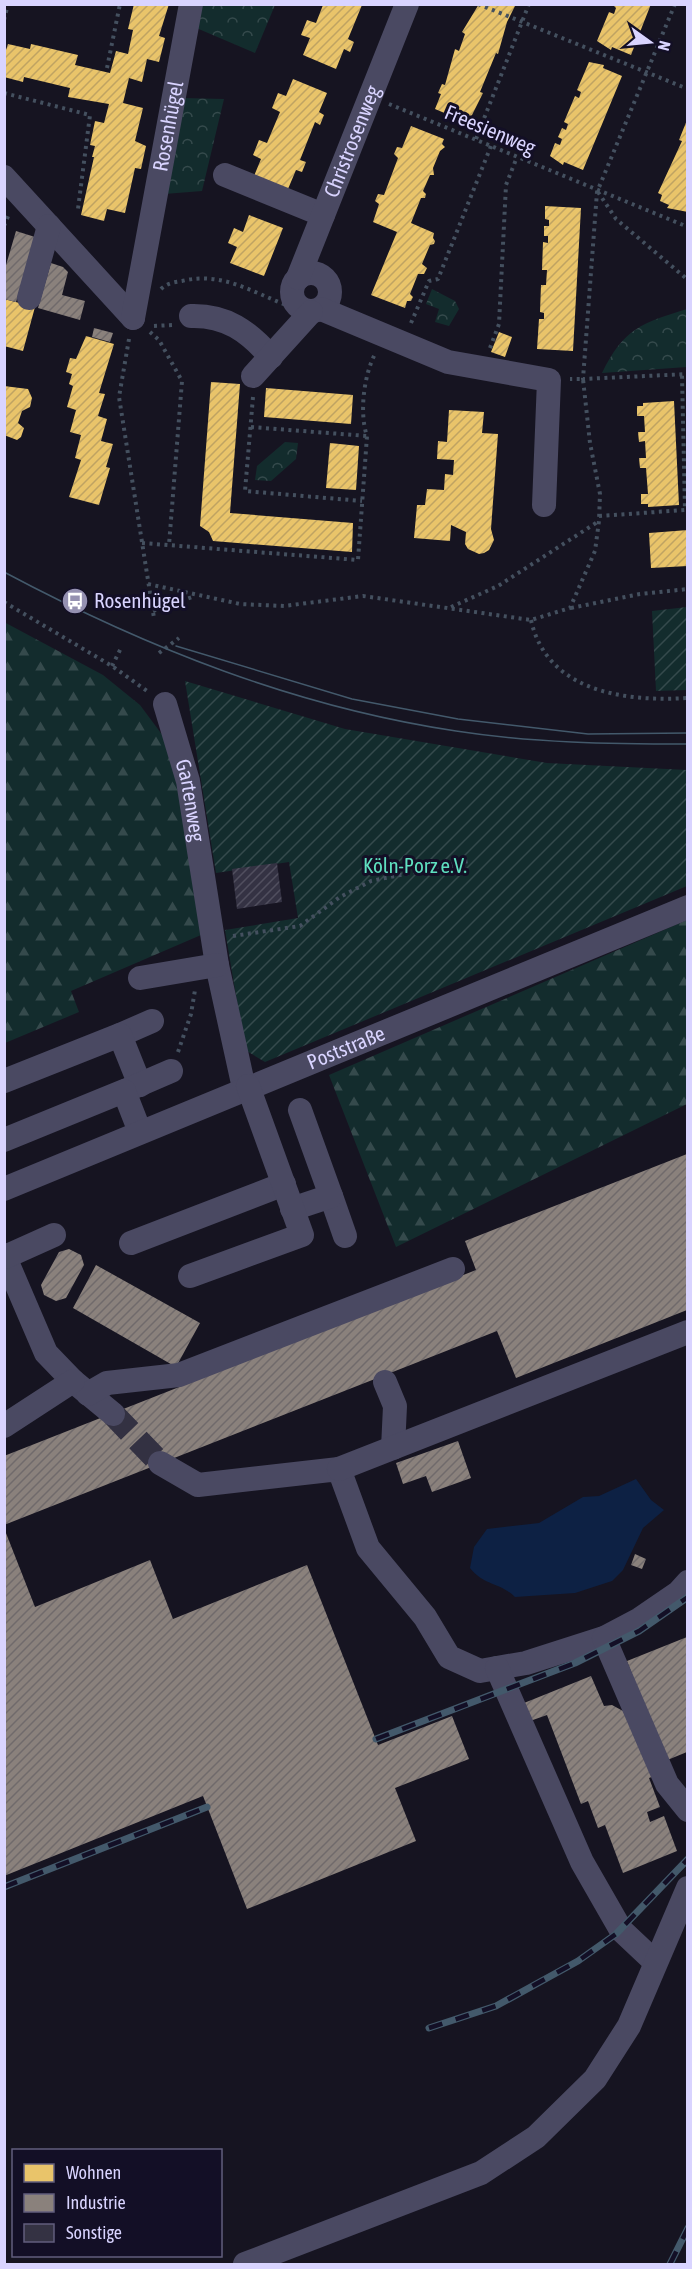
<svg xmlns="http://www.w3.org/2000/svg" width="692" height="2269" viewBox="0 0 692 2269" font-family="'Asap Condensed',sans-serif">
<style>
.forest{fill:url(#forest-firs)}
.park{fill:url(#park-crowns)}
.garden{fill:url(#garden-furrows)}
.water{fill:#0d2144}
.homes{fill:url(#homes-hatch)}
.industry{fill:url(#industry-hatch)}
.building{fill:url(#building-hatch)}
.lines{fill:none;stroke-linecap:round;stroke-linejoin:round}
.minor-tunnel{stroke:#333142;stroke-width:24;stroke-dasharray:24 12;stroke-linecap:butt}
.path{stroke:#44505f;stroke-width:4;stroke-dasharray:3 4.5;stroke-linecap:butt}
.minor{stroke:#4a4962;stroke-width:24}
.tram{stroke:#43596b;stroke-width:1.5}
.rail-casing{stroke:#43596b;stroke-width:7}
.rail{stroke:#130f26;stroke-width:4.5;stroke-dasharray:14;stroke-linecap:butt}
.labels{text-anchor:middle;stroke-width:6;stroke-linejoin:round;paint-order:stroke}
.street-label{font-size:21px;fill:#d9d4ff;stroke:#130f26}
.poi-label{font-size:21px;fill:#d9d4ff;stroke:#130f26;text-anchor:start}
.park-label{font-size:21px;fill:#5fe0c0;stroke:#130f26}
</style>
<defs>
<pattern id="forest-firs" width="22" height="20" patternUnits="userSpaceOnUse" patternTransform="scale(1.5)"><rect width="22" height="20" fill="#132c2d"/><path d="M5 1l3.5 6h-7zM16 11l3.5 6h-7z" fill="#354a4c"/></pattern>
<pattern id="park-crowns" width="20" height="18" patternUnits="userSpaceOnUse" patternTransform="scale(1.5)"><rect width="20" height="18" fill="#132c2d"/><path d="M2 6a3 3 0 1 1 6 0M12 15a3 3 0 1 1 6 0" fill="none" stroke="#354a4c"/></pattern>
<pattern id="garden-furrows" width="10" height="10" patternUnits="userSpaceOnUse" patternTransform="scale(1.5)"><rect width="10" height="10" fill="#132c2d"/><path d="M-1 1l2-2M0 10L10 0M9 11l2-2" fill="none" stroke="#354a4c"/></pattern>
<pattern id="homes-hatch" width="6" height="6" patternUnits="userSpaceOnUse" patternTransform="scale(1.5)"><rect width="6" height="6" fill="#e9c46a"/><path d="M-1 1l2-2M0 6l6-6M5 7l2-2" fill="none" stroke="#bfa362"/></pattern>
<pattern id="industry-hatch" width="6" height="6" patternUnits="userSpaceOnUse" patternTransform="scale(1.5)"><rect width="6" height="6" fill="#8a817c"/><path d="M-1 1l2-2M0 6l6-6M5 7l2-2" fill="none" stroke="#706a6b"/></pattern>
<pattern id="building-hatch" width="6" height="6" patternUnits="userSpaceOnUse" patternTransform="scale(1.5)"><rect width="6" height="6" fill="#343243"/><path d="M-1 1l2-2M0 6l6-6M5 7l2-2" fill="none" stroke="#514f5f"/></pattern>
</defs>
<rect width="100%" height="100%" fill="#161421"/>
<!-- forest -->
<path class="forest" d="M4 622 103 675 140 705 169 744 208 932 71 991 79 1012 5 1043Z
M687 920V1104L396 1247 329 1075Z"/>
<!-- park -->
<path class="park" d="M199 5H275L255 53 194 27Z
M182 98 224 99 202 191 164 194Z
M432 289 455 301 459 309 449 326 435 322 439 309 426 304Z
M687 309V367L602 373C624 328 642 323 687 309Z
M285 442 298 443 296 459 271 481 255 480 257 466Z"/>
<!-- garden -->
<path class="garden" d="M687 607V690L656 691 652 611Z
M185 681 345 729 547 763 687 770V886L265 1062 245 1050 225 930 298 918 289 862 216 873Z"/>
<!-- water -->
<path class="water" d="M636 1479 651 1500 664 1510 643 1528 623 1570 612 1581 575 1593 515 1597C500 1582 484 1586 470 1568L474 1547 487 1529 539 1523 583 1497 599 1496Z"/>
<!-- homes -->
<path class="homes" d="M134 4H169L159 36 165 38 159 62 147 59 142 82 129 78 123 103 143 108 135 141 146 146 141 169 135 168 125 213 107 209 104 221 81 215 94 157H92L95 146 90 145 95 121 104 123 109 104 68 97 70 88 24 77 23 82 4 77V56L8 44 30 49 31 44 78 55 75 65 110 73 116 51 128 54 133 30 128 29Z
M479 4H516L507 22 498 54 496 53 480 92 483 93 468 123 435 109 441 94 438 93 442 84 445 85 455 49 459 51 465 34 462 32Z
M612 4H651L631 55 612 47 611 50 597 41 609 12 614 14 616 8Z
M323 5H362L348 39 354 42 350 52 344 49 336 69 303 55 310 38 301 35 307 20 316 23Z
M589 62 604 65 603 68 622 76 583 170 564 162 563 165 550 156 555 143 560 145 562 139 558 137 562 128 566 130 568 124 564 122 575 96 579 98 581 92 577 90Z
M293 79 327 93 319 112 324 115 320 125 315 122 300 160 306 162 302 172 296 170 288 189 254 176 261 159 253 155 259 140 267 143 280 112 272 108 278 93 286 96Z
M687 120H688V212L667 208 669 205 660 201 662 195 658 193 682 141 679 140Z
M411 126 444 139 442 144 445 147 440 151 433 168 434 175H430L423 191 426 194 425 198H421L411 223 434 233 433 238 435 241 434 244 430 245 422 264 427 268 424 274H418L410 294 413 297 411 301H407L405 308 371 295 397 232 373 222 379 204 375 201 378 194 384 195 398 158 394 154 397 147 402 148Z
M545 206 581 208 573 351 537 349 539 319H544V313L540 312 541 285H546L547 270H542L543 242 548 243V236H544V226H549V220L545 219Z
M249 215 283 228 264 276 230 263 237 247 228 243 234 228 243 232Z
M4 299 35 307 23 351 4 346Z
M499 332 512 337 505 357 491 352Z
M86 336 114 344 99 393 105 394 98 416 107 419 101 441 113 444 106 467 110 468 99 505 69 497 81 460 75 458 81 435 70 432 76 410 67 407 73 386 69 384 72 374 66 372 70 358 76 359Z
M211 382 240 384 230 513 353 523 352 552 213 541 209 532 200 526Z
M4 386 28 389 32 398 30 407 22 411 18 423 24 428 21 437 17 440 4 435Z
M266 388 353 395 351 424 264 417Z
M674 401 679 505 648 507V504H641V494H648L646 468H640L639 458H646L645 441 639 442 638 432H645L644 416H637V406H643V403Z
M449 410 484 412 482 433 498 434 491 529 494 540 489 550 484 553 479 554 468 549 465 544 466 532 451 525 450 541 414 538 417 505H425L427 489 444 490 445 474 453 475 454 460 437 459 438 441 447 442Z
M330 443 359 446 356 490 326 488Z
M688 530V566L651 568 649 533Z"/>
<!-- industry -->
<path class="industry" d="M16 231 35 237 16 302 4 299V272Z
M51 263 63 267 68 272 62 295 85 301 80 320 38 308Z
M94 328 113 333 110 342 92 337Z
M687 1154V1310L516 1378 497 1331 4 1525V1456L476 1270 465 1241Z
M69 1249 81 1255 84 1265 66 1298 56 1301 44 1295 41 1285 59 1252Z
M96 1265 200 1323 176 1367 73 1308Z
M458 1441 471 1478 432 1492 426 1476 403 1484 396 1463Z
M4 1528 35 1607 150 1560 173 1619 307 1565 378 1745 452 1716 469 1759 395 1788 416 1841 247 1909 203 1796 4 1876Z
M635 1554 646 1559 642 1569 631 1565Z
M687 1637V1752L665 1761 627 1661Z
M591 1676 604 1706 612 1705 623 1711 659 1774 649 1778 660 1807 647 1812 650 1822 664 1816 677 1851 623 1873 605 1825 598 1828 588 1801 581 1804 547 1715 530 1721 524 1703Z"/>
<!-- building -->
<path class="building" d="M277 863 282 902 237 909 232 869Z"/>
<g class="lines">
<!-- minor-tunnel -->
<path class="minor-tunnel" d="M113 1414 160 1463"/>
<!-- path -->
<path class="path" d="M478 4 688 89
M675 4 597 192 583 379 688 374
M4 20 8 4
M107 68 120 4
M4 93 90 115 78 209
M389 104 688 227
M476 139 529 4
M598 192 616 219 688 280
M4 226 9 214
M161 289C167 283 175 282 182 281 223 271 253 293 289 306
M411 323 429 281 438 279 491 146
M154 326 173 325
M150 332 159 340 182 381 169 545
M129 339 119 397 154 618
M490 348 499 324 506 185 517 157
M253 397 245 491 362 501
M251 427 367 436
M599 516 685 510 682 375
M142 543 358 560 367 436C359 413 364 375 375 354
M148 584 240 604 284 606 363 596 531 620 570 608 595 551 599 521 600 494 590 443 583 379H570
M4 602 112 666 147 691
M451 607 498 586 599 521
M571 608 640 594 688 589
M153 611 195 596
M531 620C547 692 625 702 688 698
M159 653 179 638
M112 666 121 648
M233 936 300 926 340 897 371 881 469 861
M178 1052 191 1014 195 990"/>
<!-- minor -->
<g class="minor">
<path d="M225 175 323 215"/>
<path d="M4 177 133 318"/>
<circle cx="311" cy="292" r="19"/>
<path id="s1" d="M298 278 407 4"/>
<path d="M29 298 49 226"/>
<path d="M321 309 448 362 549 380 544 505"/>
<path d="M191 316C226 315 248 331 271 357"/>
<path id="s2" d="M133 318 191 4"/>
<path d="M253 376 311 312"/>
<path id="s3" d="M165 704 188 781 217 965 244 1088"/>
<path d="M140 978 217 965"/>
<path d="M120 1035 152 1021"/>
<path d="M4 1081 120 1035 140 1085"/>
<path d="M127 1090 171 1071"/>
<path d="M4 1140 124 1091 140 1132"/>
<path id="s4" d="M4 1189 688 907"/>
<path d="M331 1196 345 1236"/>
<path d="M292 1209 331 1196 300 1110"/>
<path d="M131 1243 284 1184"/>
<path d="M4 1255 46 1353 73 1381 113 1414"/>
<path d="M5 1257 54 1235"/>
<path d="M190 1276 302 1235 248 1086"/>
<path d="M385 1382 395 1406 393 1448"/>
<path d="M88 1394 107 1383 179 1375 453 1269"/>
<path d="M4 1426 73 1381"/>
<path d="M160 1463 198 1485 339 1469 368 1548 425 1617 449 1657 480 1671 526 1663 604 1638 640 1619 678 1593 688 1582"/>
<path d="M339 1469 688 1332"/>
<path d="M604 1638 667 1784 688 1810"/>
<path d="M497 1668 582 1862 621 1930 655 1962"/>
<path d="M245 2264 481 2173 536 2137 595 2079 629 2026 688 1888"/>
</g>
<!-- tram -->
<path class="tram" d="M4 572C147 648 296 707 456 731 533 743 610 744 688 744
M176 646 352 699 458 719 588 734 688 733"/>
<defs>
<path id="rail" d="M376 1739 575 1663 639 1631 688 1597
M4 1887 207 1807
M429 2028 496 2006 578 1961 616 1934 688 1859
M670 2264 688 2228"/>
</defs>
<!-- rail casing -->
<use href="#rail" class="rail-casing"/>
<!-- rail -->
<use href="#rail" class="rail"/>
</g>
<!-- icons -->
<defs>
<symbol id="bus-disc" viewBox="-11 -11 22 22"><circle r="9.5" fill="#9591b1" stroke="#130f26"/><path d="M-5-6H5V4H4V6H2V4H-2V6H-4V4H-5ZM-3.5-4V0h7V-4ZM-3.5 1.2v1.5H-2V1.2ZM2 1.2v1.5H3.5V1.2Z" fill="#fff"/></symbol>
</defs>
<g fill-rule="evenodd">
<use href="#bus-disc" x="60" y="586" width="30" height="30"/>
</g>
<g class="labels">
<!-- street labels -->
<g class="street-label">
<text dy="7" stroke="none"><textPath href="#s2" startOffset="195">Rosenhügel</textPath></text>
<text transform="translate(490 130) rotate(23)" y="7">Freesienweg</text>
<text dy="7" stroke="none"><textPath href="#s1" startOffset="147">Christrosenweg</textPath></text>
<text dy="7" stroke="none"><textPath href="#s3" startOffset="100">Gartenweg</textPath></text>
<text dy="7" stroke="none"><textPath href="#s4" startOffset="370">Poststraße</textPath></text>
</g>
<!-- poi labels -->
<g class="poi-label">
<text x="94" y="608">Rosenhügel</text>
</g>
<!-- park labels -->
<g class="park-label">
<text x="415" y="873">Köln-Porz e.V.</text>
</g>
</g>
<!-- border -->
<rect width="692" height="2269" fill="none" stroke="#d9d4ff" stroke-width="12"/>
<!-- legend -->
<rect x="12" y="2149" width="210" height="108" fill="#130f26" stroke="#625e7d" stroke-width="1.5"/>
<rect x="24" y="2164" width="30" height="18" fill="#e9c46a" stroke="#625e7d" stroke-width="1.5"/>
<text x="66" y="2179" font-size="18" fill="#d9d4ff">Wohnen</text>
<rect x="24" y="2194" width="30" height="18" fill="#8a817c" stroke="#625e7d" stroke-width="1.5"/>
<text x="66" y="2209" font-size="18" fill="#d9d4ff">Industrie</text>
<rect x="24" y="2224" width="30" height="18" fill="#343243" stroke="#625e7d" stroke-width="1.5"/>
<text x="66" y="2239" font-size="18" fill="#d9d4ff">Sonstige</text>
<!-- north arrow -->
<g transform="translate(650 42) rotate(105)" stroke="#130f26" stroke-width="4.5" paint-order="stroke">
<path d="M0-4.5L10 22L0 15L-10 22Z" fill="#d9d4ff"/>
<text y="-9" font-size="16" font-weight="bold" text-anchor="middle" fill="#d9d4ff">N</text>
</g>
</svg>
